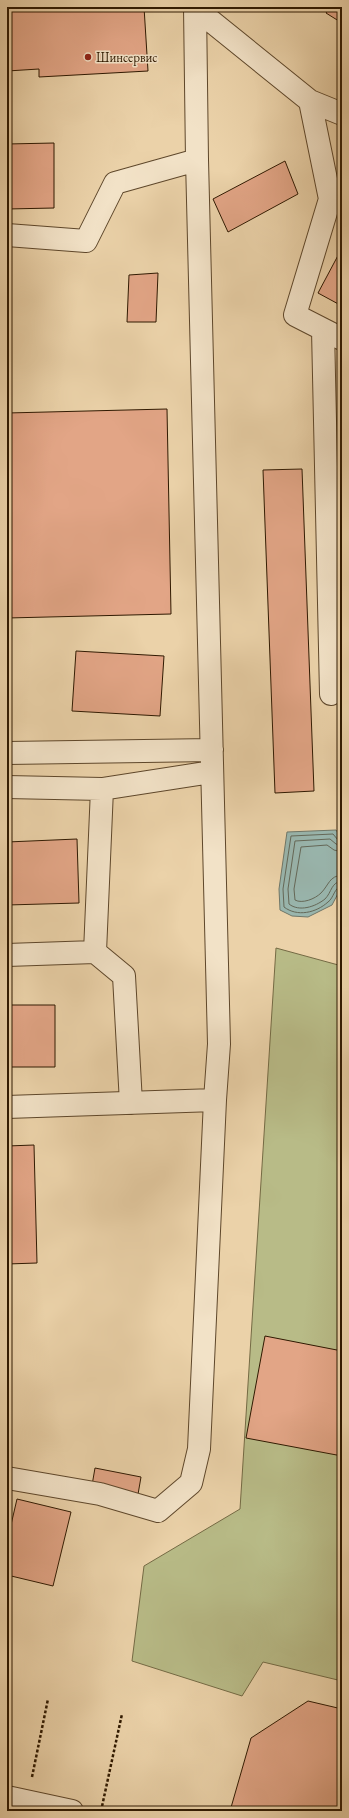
<svg xmlns="http://www.w3.org/2000/svg" width="349" height="1818" viewBox="0 0 349 1818" font-family="'EB Garamond',serif">
<style>
.green{fill:#b8bb87;stroke:#746a44}
.water{fill:#99b6ae;stroke:#6f7769}
.lines{fill:none;stroke-linecap:round;stroke-linejoin:round}
.shore{stroke:#646858;stroke-width:1}
.building{fill:#e2a586;stroke:#2f1901}
.minor-casing{stroke:#5e472b;stroke-width:24}
.path{stroke:#2f1901;stroke-width:2.5;stroke-dasharray:3 2;stroke-linecap:butt}
.minor{stroke:#f2e2c7;stroke-width:22}
.poi-dot{fill:#8f2418;stroke:#f2e2c7;stroke-width:1.5}
.labels{text-anchor:middle;stroke-width:3;stroke-linejoin:round;paint-order:stroke}
.poi-label{font-size:13px;fill:#2f1901;stroke:#f2e2c7;text-anchor:start}
</style>
<rect width="100%" height="100%" fill="#ebd2a9"/>
<filter id="stains"><feTurbulence type="fractalNoise" baseFrequency=".005" numOctaves="4"/><feColorMatrix values="0 0 0 0 .2 0 0 0 0 .09 0 0 0 0 .02 0 0 0 .5 -.17"/></filter>
<radialGradient id="worn" r=".72"><stop offset=".6" stop-color="#630" stop-opacity="0"/><stop offset="1" stop-color="#630" stop-opacity=".3"/></radialGradient>
<!-- green -->
<path class="green" d="M276 948 342 966V1681L263 1662 242 1696 132 1661 144 1566 240 1509Z"/>
<!-- water -->
<path class="water" d="M336 830 342 839V886L332 905 308 917 292 916 280 910 279 889 287 832Z"/>
<g class="lines">
<!-- shore -->
<path class="shore" d="M342 841 338 840 333 834 291 836 283 889 284 907C297 917 316 913 328 902 334 898 334 887 342 886
M342 846 336 844 330 839 295 841 288 889 289 904C299 912 315 907 325 899 332 892 331 882 342 881
M342 852 334 850 327 845 301 847 294 889 295 900C302 904 315 899 321 893 329 885 329 876 342 875"/>
</g>
<!-- building -->
<path class="building" d="M7 7H144L148 71 39 77V69L7 71Z
M330 7H342V23L326 13Z
M54 143V208L7 209V144Z
M285 161 298 194 228 232 213 199Z
M342 248V306L318 293Z
M158 273 156 322H127L129 275Z
M167 409 171 614 7 618V413Z
M302 469 314 791 275 793 263 470Z
M339 472H342V583Z
M76 651 164 656 160 716 72 711Z
M77 839 79 903 7 905V842Z
M7 1005H55V1067H7Z
M34 1145 37 1263 7 1264V1146Z
M265 1336 342 1351V1456L246 1438Z
M95 1468 141 1477 137 1500 91 1491Z
M17 1499 71 1512 53 1586 7 1575V1542Z
M308 1701 342 1709V1811H230L251 1738Z"/>
<g class="lines">
<defs>
<path id="minor" d="M196 9 310 101 342 114
M310 101 330 199 295 315 342 339
M7 235 86 241 115 183 197 160
M323 330 331 694
M7 753 212 750
M7 787 102 789 95 952
M102 789 212 772
M7 955 95 952 124 976 131 1103
M7 1107 215 1100
M7 1478 100 1494 158 1511 191 1483 199 1449 215 1100 219 1044 197 160 195 7
M7 1797 72 1811"/>
</defs>
<!-- minor casing -->
<use href="#minor" class="minor-casing"/>
<!-- path -->
<path class="path" d="M32 1777 48 1699
M101 1811 122 1714"/>
<!-- minor -->
<use href="#minor" class="minor"/>
</g>
<!-- markers -->
<circle class="poi-dot" cx="88" cy="57" r="4"/>
<g class="labels">
<!-- poi labels -->
<g class="poi-label">
<text x="96" y="62">Шинсервис</text>
</g>
</g>
<!-- margin -->
<rect width="349" height="1818" fill="none" stroke="#ebd2a9" stroke-width="24"/>
<rect x="8" y="8" width="333" height="1802" fill="none" stroke="#2f1901" stroke-width="2"/>
<rect x="12" y="12" width="325" height="1794" fill="none" stroke="#2f1901"/>
<rect width="100%" height="100%" filter="url(#stains)"/>
<rect width="100%" height="100%" fill="url(#worn)"/>
</svg>
